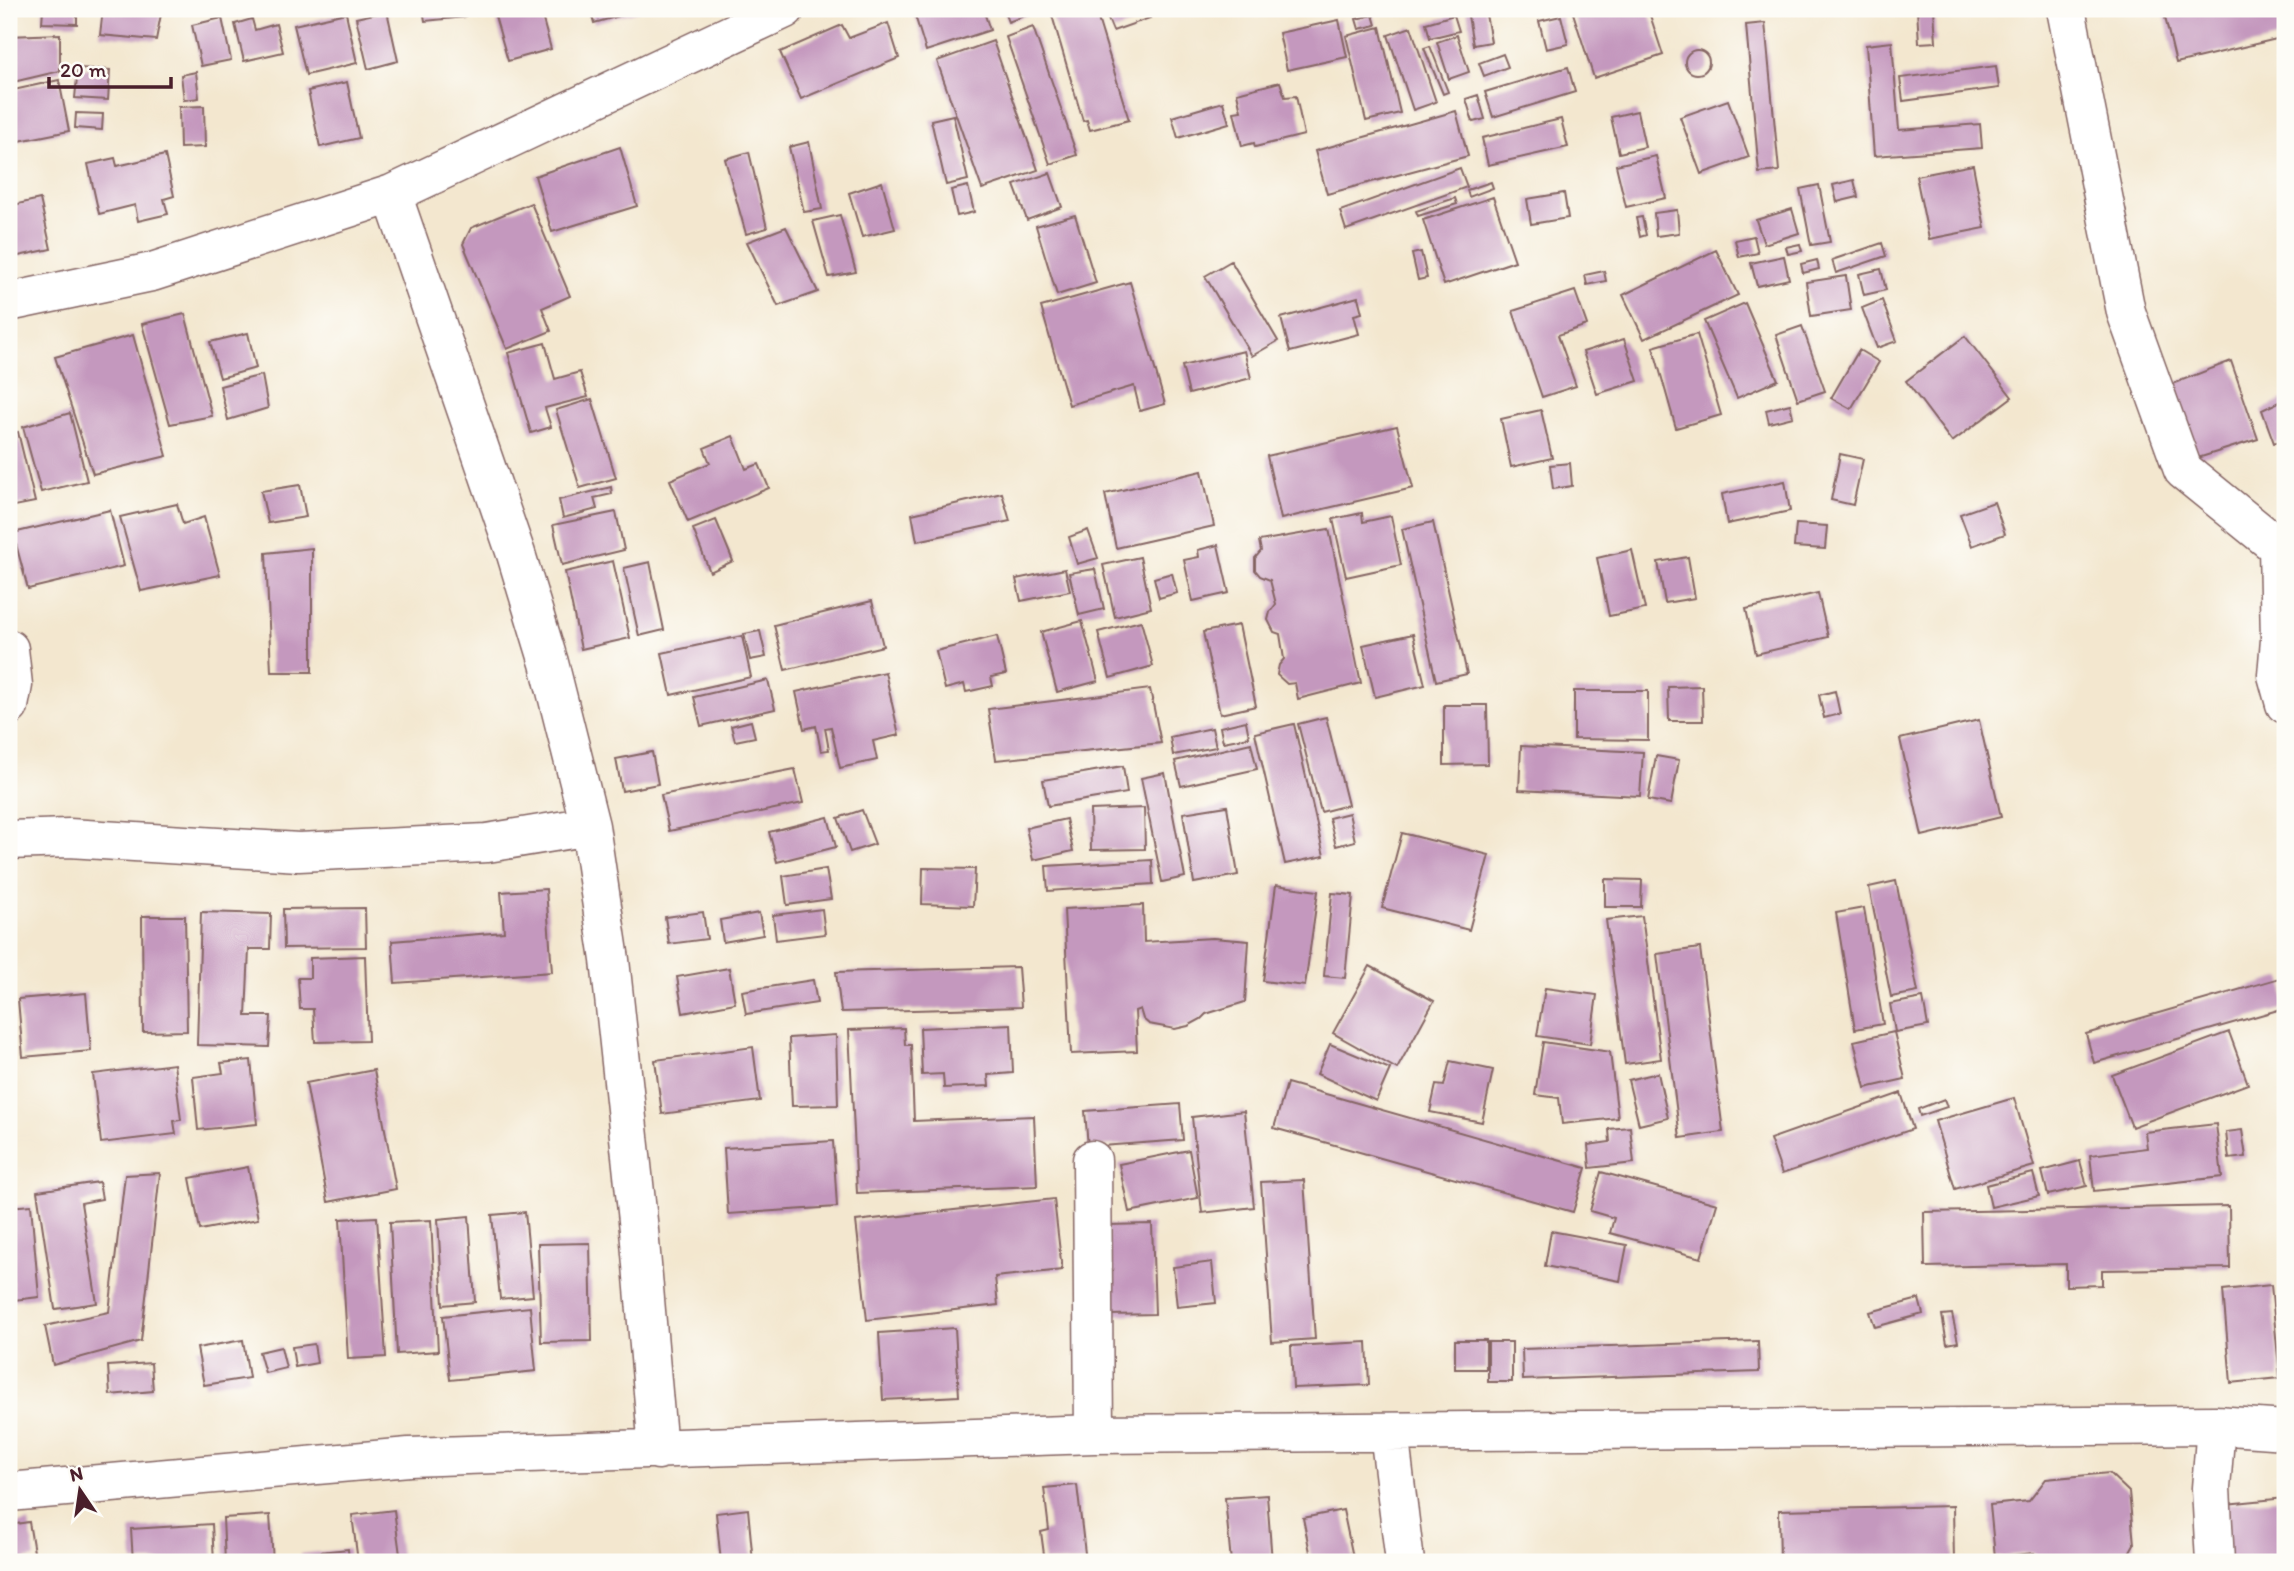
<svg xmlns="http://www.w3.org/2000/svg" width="2294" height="1571" viewBox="0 0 2294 1571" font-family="Itim,sans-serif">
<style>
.building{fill:#c498be}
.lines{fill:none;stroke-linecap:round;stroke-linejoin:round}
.minor-casing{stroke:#856564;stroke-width:41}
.minor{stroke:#fff;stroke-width:38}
</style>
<rect width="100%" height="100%" fill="#fdfcf7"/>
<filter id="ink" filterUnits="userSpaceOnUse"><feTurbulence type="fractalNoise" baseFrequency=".0143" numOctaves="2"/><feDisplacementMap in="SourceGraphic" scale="14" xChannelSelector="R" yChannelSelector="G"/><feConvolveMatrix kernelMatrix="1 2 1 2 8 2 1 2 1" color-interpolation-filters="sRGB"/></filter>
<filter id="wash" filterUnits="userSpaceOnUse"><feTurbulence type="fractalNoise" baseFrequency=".00686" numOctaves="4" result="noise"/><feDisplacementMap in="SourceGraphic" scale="28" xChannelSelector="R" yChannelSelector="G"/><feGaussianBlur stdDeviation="1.57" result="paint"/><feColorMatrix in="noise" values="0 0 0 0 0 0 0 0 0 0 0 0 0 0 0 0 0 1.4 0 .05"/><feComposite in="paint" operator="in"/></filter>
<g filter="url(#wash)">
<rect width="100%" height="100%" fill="#f3e7cf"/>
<g id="blocks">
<!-- building -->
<path class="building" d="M43 9H77V24L42 23Z
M103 9H162L156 40 100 35Z
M423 9H464L465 17 425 21Z
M493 9H540L551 49 508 61Z
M590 9H641V10L594 23Z
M913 9H983L990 30 926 51Z
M1003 9H1043L1008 22Z
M1062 9H1095L1129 120 1090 130 1087 120 1083 121 1051 12Z
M1104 9H1146L1150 18 1113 31Z
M1485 9 1491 42 1473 45 1467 10Z
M1587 9H1648L1663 55 1594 78 1573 13Z
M1917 9H1934L1936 42 1919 43Z
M2163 9H2285V37L2176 63Z
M387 11 398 61 368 69 356 18Z
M346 13 357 63 306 75 294 25Z
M1373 15 1376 25 1359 29 1356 19Z
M1454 15 1459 31 1430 38 1426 23Z
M1561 16 1568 44 1546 49 1539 21Z
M222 18 231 60 201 66 192 25Z
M252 19 255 30 276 24 283 52 244 61 235 24Z
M1339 20 1347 57 1287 70 1279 33Z
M888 23 899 58 801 99 780 52 842 25 849 38Z
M1765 23 1779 171 1759 173 1746 25Z
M1033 27 1077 155 1050 164 1006 37Z
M1380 27 1400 113 1366 121 1346 36Z
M1411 27 1436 102 1413 110 1388 35Z
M60 34V71L9 83V36Z
M1457 35 1469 72 1449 79 1437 42Z
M993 41 1038 170 982 189 937 61Z
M1892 42 1899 130 1980 124 1982 148 1874 156 1866 45Z
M1430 46 1448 92 1443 94 1424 48Z
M1685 62a12 12 0 1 1 24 0a12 12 0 1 1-24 0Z
M1503 54 1508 67 1484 76 1479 63Z
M1996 66 1999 88 1903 101 1900 78Z
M1568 67 1575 92 1493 117 1485 92Z
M78 68 110 70 108 100 75 98Z
M196 72 199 98 184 100 181 75Z
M59 80 69 131 9 143V91Z
M347 82 359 138 320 147 308 91Z
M1280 82 1285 97 1296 96 1304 135 1255 147 1254 143 1242 146 1234 112 1241 111 1237 93Z
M1478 95 1485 119 1473 122 1466 99Z
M1728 100 1749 157 1701 174 1680 117Z
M1223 102 1229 123 1178 138 1172 117Z
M204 106 205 147 180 148 179 107Z
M1456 111 1468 156 1327 194 1315 151Z
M1637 111 1645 147 1619 153 1611 117Z
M76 113 103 114 102 130 75 128Z
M953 115 968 180 946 185 931 120Z
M1561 119 1568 147 1488 165 1482 138Z
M809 142 822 209 804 212 789 147Z
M620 147 637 206 552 232 535 176Z
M749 152 767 228 746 234 725 159Z
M165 155 174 196 164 199 168 214 138 221 135 205 99 214 88 164 115 158 117 166Z
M1656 156 1666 198 1626 207 1616 165Z
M1973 165 1985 228 1929 239 1916 176Z
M1460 168 1467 187 1346 230 1340 211Z
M1050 173 1062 207 1027 220 1014 185Z
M1854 180 1858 197 1837 202 1833 185Z
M882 182 895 229 862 237 849 193Z
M1491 182 1493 188 1469 197 1467 190Z
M1819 185 1830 242 1811 245 1800 189Z
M968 186 974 212 957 216 951 190Z
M1564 193 1568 218 1531 224 1527 199Z
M1493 197 1515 261 1444 285 1423 220Z
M1455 198 1457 204 1418 216 1416 211Z
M40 199 51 249 9 258V206Z
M531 203 570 296 542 308 551 331 507 349 463 244 471 228Z
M1792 209 1799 233 1764 244 1756 220Z
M1677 210 1679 233 1656 236 1654 213Z
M840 215 856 272 829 277 813 221Z
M1075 215 1096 283 1057 295 1036 226Z
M1642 217 1646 235 1640 237 1636 218Z
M786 227 818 292 778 306 747 242Z
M1754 236 1758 253 1739 257 1735 240Z
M1882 243 1886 256 1836 273 1832 260Z
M1800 244 1802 251 1788 254 1786 247Z
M1716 250 1738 295 1644 339 1623 295Z
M1421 252 1427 278 1418 280 1412 254Z
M1784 256 1789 279 1757 286 1751 263Z
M1817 260 1819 269 1803 273 1801 264Z
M1231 261 1278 341 1252 356 1205 276Z
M1881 269 1886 290 1864 295 1859 274Z
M1604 271 1606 281 1587 285 1585 275Z
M1846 276 1851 310 1811 316 1806 282Z
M1130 282 1165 404 1140 411 1134 386 1069 405 1041 307Z
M1575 291 1587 325 1558 335 1576 386 1542 397 1513 311Z
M1358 297 1362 313 1354 315 1359 334 1290 352 1281 318Z
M1882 300 1897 341 1877 348 1862 308Z
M1745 303 1778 380 1737 398 1704 321Z
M185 314 212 416 170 424 142 324Z
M1802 326 1825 391 1798 400 1776 335Z
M248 333 256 368 220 378 210 342Z
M1697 334 1721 415 1676 428 1653 347Z
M133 335 167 456 93 474 55 357Z
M1965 336 2012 397 1952 442 1906 381Z
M1624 339 1638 381 1597 394 1583 352Z
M545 343 555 379 580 372 588 397 545 408 551 427 531 433 508 353Z
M1859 350 1879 362 1851 409 1831 398Z
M1244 351 1251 378 1189 394 1182 366Z
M2231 361 2258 439 2198 458 2172 384Z
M262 375 268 408 228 420 220 386Z
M592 399 616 478 580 488 556 410Z
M2285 399V439L2274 443 2262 410Z
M1790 404 1793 417 1769 423 1766 410Z
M1541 410 1552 458 1511 467 1501 419Z
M70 413 87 481 41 492 23 427Z
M1397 426 1413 488 1281 519 1267 456Z
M18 432 35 502 9 507V434Z
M733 436 746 469 759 464 769 488 688 522 670 480 710 463 704 448Z
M1840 454 1863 459 1853 505 1831 500Z
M1570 463 1572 486 1553 489 1550 465Z
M1202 471 1214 526 1116 548 1105 494Z
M1785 481 1790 511 1727 524 1722 494Z
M300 485 306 517 268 523 261 491Z
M611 487 612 494 594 498 597 509 563 518 559 500Z
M1002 493 1010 521 917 541 912 514Z
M1994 502 2005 534 1972 546 1960 514Z
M177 504 183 524 204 517 220 575 141 591 120 517Z
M110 510 124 566 28 589 13 533Z
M616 512 624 550 562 565 553 525Z
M1362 513 1363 522 1391 516 1401 565 1346 577 1333 519Z
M716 520 733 561 710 572 693 529Z
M1433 522 1467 674 1436 681 1402 529Z
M1796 524 1827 526 1825 549 1794 547Z
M1329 529 1361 683 1298 699 1295 683 1287 684 1277 675 1279 665 1284 659 1280 634 1274 632 1268 620 1270 612 1276 604 1270 580 1260 576 1255 570V558L1261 551 1259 541Z
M1088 530 1098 558 1077 564 1069 537Z
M1218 545 1229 593 1193 601 1184 560 1199 557 1198 550Z
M312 548V672H271L266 553Z
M1632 550 1645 609 1609 616 1597 558Z
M1140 557 1151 608 1115 617 1103 565Z
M1688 557 1695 598 1665 603 1658 562Z
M613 561 630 638 581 649 565 572Z
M650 562 664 630 639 636 624 568Z
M1065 569 1070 591 1021 601 1016 579Z
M1095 569 1104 609 1079 615 1069 573Z
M1172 573 1177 593 1159 598 1154 578Z
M1818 593 1828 637 1756 654 1746 609Z
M872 601 883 646 785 670 774 625Z
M1082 621 1098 681 1057 692 1041 632Z
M1141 621 1153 666 1110 678 1098 632Z
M1239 625 1256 706 1220 714 1203 632Z
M760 631 766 657 750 660 744 634Z
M1413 634 1425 685 1375 697 1363 645Z
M742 636 751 677 671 695 662 653Z
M997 636 1006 674 991 677 993 686 966 692 964 684 945 689 936 651Z
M885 672 899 735 873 741 877 760 840 768 831 727 825 728 829 750 821 751 816 726 804 729 796 692Z
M768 680 775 709 701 726 694 697Z
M1702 686 1703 721H1669L1668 687Z
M1150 689 1161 743 996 760 988 709Z
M1574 691H1648V740L1574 739Z
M1835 691 1840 714 1824 718 1819 695Z
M1444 705H1487L1488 764 1444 765Z
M1326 717 1348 805 1321 812 1298 724Z
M1979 720 2001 817 1922 836 1900 739Z
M751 721 755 737 735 741 731 726Z
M1246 721 1249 737 1223 742 1220 727Z
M1294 724 1324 856 1285 864 1255 733Z
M1212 728 1216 747 1173 755 1170 737Z
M1251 743 1257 769 1181 786 1175 761Z
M1521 746 1643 752 1640 796 1519 790Z
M652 752 658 784 622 791 616 759Z
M1656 756 1679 760 1671 804 1648 800Z
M1123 766 1127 793 1048 806 1043 780Z
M795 769 803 803 669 831 661 795Z
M1165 773 1185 877 1162 882 1141 778Z
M1227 806 1238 875 1194 883 1183 813Z
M1144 808 1145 849 1091 850 1090 810Z
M862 810 875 844 850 852 838 818Z
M1349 813 1355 841 1336 846 1329 818Z
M828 817 836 847 777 862 769 832Z
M1066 819 1073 851 1033 860 1026 828Z
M1402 833 1489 855 1469 930 1382 908Z
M1152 860 1153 884 1048 891 1046 866Z
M923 868 975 869 973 906 922 904Z
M826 869 831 899 787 905 783 876Z
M1605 879 1642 880 1641 907H1605Z
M1896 881 1918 992 1891 997 1869 887Z
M1276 885 1318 891 1305 986 1263 981Z
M546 889 552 972 395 983 392 941 504 932 501 892Z
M1332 893 1353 895 1345 978 1324 976Z
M1143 905 1144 942 1213 938 1249 941 1245 1002 1206 1014 1201 1019 1188 1026 1175 1029 1149 1024 1143 1019 1140 1009 1135 1011 1137 1051 1071 1054 1064 909Z
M365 908 366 947 284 948 283 909Z
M1864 908 1883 1024 1855 1029 1836 913Z
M822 909 825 934 776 940 773 915Z
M201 912 271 914 270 949H249L246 1016H271L269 1047 197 1045Z
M703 912 707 939 669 944 665 917Z
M759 913 763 935 723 942 720 920Z
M142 916H185L187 1031 143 1032Z
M1642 916 1661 1059 1625 1064 1606 920Z
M1700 948 1723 1132 1680 1138 1657 954Z
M365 956 368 1041 315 1042 313 1009H300L298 978H310V958Z
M1370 966 1434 1001 1397 1069 1333 1033Z
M1018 967 1021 1007 841 1012 836 972Z
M729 968 735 1003 683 1013 677 977Z
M2283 977 2285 1008 2094 1063 2086 1034Z
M813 980 817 1003 746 1014 742 991Z
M1545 988 1597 995 1590 1044 1537 1036Z
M86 993 91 1051 23 1057 18 999Z
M1923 998 1928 1026 1895 1032 1890 1004Z
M1011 1024 1013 1073 988 1075 989 1086 944 1088 943 1074 922 1075 920 1028Z
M904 1028 905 1045H911L914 1121 1034 1116 1037 1186 857 1193 849 1030Z
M1894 1032 1905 1079 1865 1088 1854 1041Z
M2229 1032 2248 1084 2132 1127 2112 1075Z
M836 1035 838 1105 792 1106 789 1038Z
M1543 1042 1610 1052 1618 1118 1562 1124 1559 1098 1535 1095Z
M1330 1044 1390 1069 1376 1101 1317 1074Z
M753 1047 760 1101 662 1114 655 1060Z
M251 1060 257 1124 198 1130 193 1077 223 1073 221 1063Z
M1450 1061 1493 1070 1482 1122 1430 1112 1436 1085 1444 1086Z
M174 1064 181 1120 174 1121 176 1134 101 1143 93 1074Z
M374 1070 396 1189 328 1202 306 1083Z
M1658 1073 1668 1118 1639 1125 1628 1080Z
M1287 1083 1586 1168 1573 1212 1274 1128Z
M1901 1093 1913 1129 1782 1174 1770 1139Z
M2014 1098 2034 1166 1955 1189 1935 1121Z
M1944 1099 1947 1107 1920 1116 1918 1109Z
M1180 1104 1183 1140 1088 1147 1085 1111Z
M1244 1111 1254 1207 1202 1213 1192 1117Z
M2216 1124 2222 1177 2094 1191 2090 1155 2147 1148 2145 1132Z
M1630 1127 1634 1163 1590 1168 1588 1145 1610 1142 1609 1129Z
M2242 1130 2246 1157 2229 1159 2226 1132Z
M833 1141 837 1207 728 1214 724 1148Z
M1189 1150 1198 1198 1129 1212 1119 1164Z
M2080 1161 2087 1186 2048 1195 2042 1171Z
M248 1167 258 1219 200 1230 190 1178Z
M1601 1172 1717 1204 1701 1258 1610 1233 1614 1218 1590 1211Z
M160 1173 141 1341 53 1365 45 1326 109 1312 125 1175Z
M2033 1173 2039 1196 1991 1207 1986 1185Z
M1304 1180 1315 1339 1272 1342 1261 1182Z
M99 1182 102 1199 81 1203 97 1303 55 1309 37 1191Z
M1054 1199 1062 1270 995 1277 998 1305 867 1320 856 1221Z
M31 1205 39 1297 14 1300 9 1246V1207Z
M2229 1206 2230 1268 2102 1270V1285L2066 1286V1264L1925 1267 1924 1212Z
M525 1212 533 1296 500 1299 492 1215Z
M469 1216 475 1302 443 1305 438 1219Z
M377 1217 386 1357 348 1359 340 1219Z
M431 1220 438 1351 397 1354 390 1222Z
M1152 1224 1155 1314 1109 1315 1107 1225Z
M1551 1231 1627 1245 1620 1281 1545 1266Z
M590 1243 592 1341 541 1342 538 1244Z
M1212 1262 1216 1303 1177 1307 1173 1267Z
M2271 1285 2280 1378 2231 1383 2223 1290Z
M1919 1299 1923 1314 1875 1327 1870 1312Z
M530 1307 536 1371 450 1380 443 1316Z
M1952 1314 1958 1342 1947 1344 1942 1315Z
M955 1328 959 1396 883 1400 879 1333Z
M243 1340 249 1378 204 1385 197 1348Z
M1455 1340H1486V1369H1455Z
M1758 1341 1759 1372 1523 1380 1522 1349Z
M1367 1342 1369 1385 1293 1388 1291 1346Z
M1488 1342H1512V1382H1488Z
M314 1344 317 1363 295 1367 292 1347Z
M281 1347 286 1368 265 1373 259 1352Z
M151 1363 153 1391 110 1395 108 1366Z
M2109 1473 2129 1492 2134 1544 2124 1562H2042L2034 1553 1995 1557 1990 1505 2029 1501 2046 1479Z
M1077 1485 1086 1562H1045L1041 1532 1049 1530 1044 1488Z
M1267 1495 1272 1562H1231L1225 1498Z
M2285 1498V1562H2220L2216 1505Z
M1953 1506 1954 1562H1780L1779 1510Z
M748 1509 753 1562H721L716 1513Z
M394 1510 401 1562H358L352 1515Z
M1343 1510 1354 1562H1312L1303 1518Z
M270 1515 273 1562H225L223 1518Z
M29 1522 35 1558 9 1562V1525Z
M212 1524 214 1562H133L131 1529Z
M348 1549 349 1562H301L300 1554Z"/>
</g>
</g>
<g filter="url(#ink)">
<use href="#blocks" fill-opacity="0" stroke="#856564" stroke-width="2"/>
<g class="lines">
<defs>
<path id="minor" d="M2066 9 2126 312 2183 470 2278 547 2285 549
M392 194 516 554 549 663 590 826 610 960 639 1230 658 1450
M9 302 152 272 392 194 785 9
M2278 547 2280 640 2277 675 2285 704
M9 649 13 685 9 706
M9 840 69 838 299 852 487 843 590 826
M1092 1160 1094 1434
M1389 1432 1405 1562
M9 1492 409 1457 1094 1434 2216 1425 2285 1430
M2215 1562 2211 1488 2216 1425"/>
</defs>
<!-- minor casing -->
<use href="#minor" class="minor-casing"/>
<!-- minor -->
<use href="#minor" class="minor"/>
</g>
</g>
<!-- margin -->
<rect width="2294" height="1571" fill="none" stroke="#fdfcf7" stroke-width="35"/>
<!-- north arrow -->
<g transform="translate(80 1490) rotate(347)" stroke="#fdfcf7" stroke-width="5" paint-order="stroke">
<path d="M0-5L12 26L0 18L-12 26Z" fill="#4a1f2b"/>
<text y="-10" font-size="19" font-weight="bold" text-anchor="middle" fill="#4a1f2b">N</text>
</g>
<!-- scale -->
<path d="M49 77v10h122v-10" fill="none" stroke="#4a1f2b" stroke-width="3.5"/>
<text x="60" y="77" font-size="21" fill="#4a1f2b" stroke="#fdfcf7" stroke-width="5" paint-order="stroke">20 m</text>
</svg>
